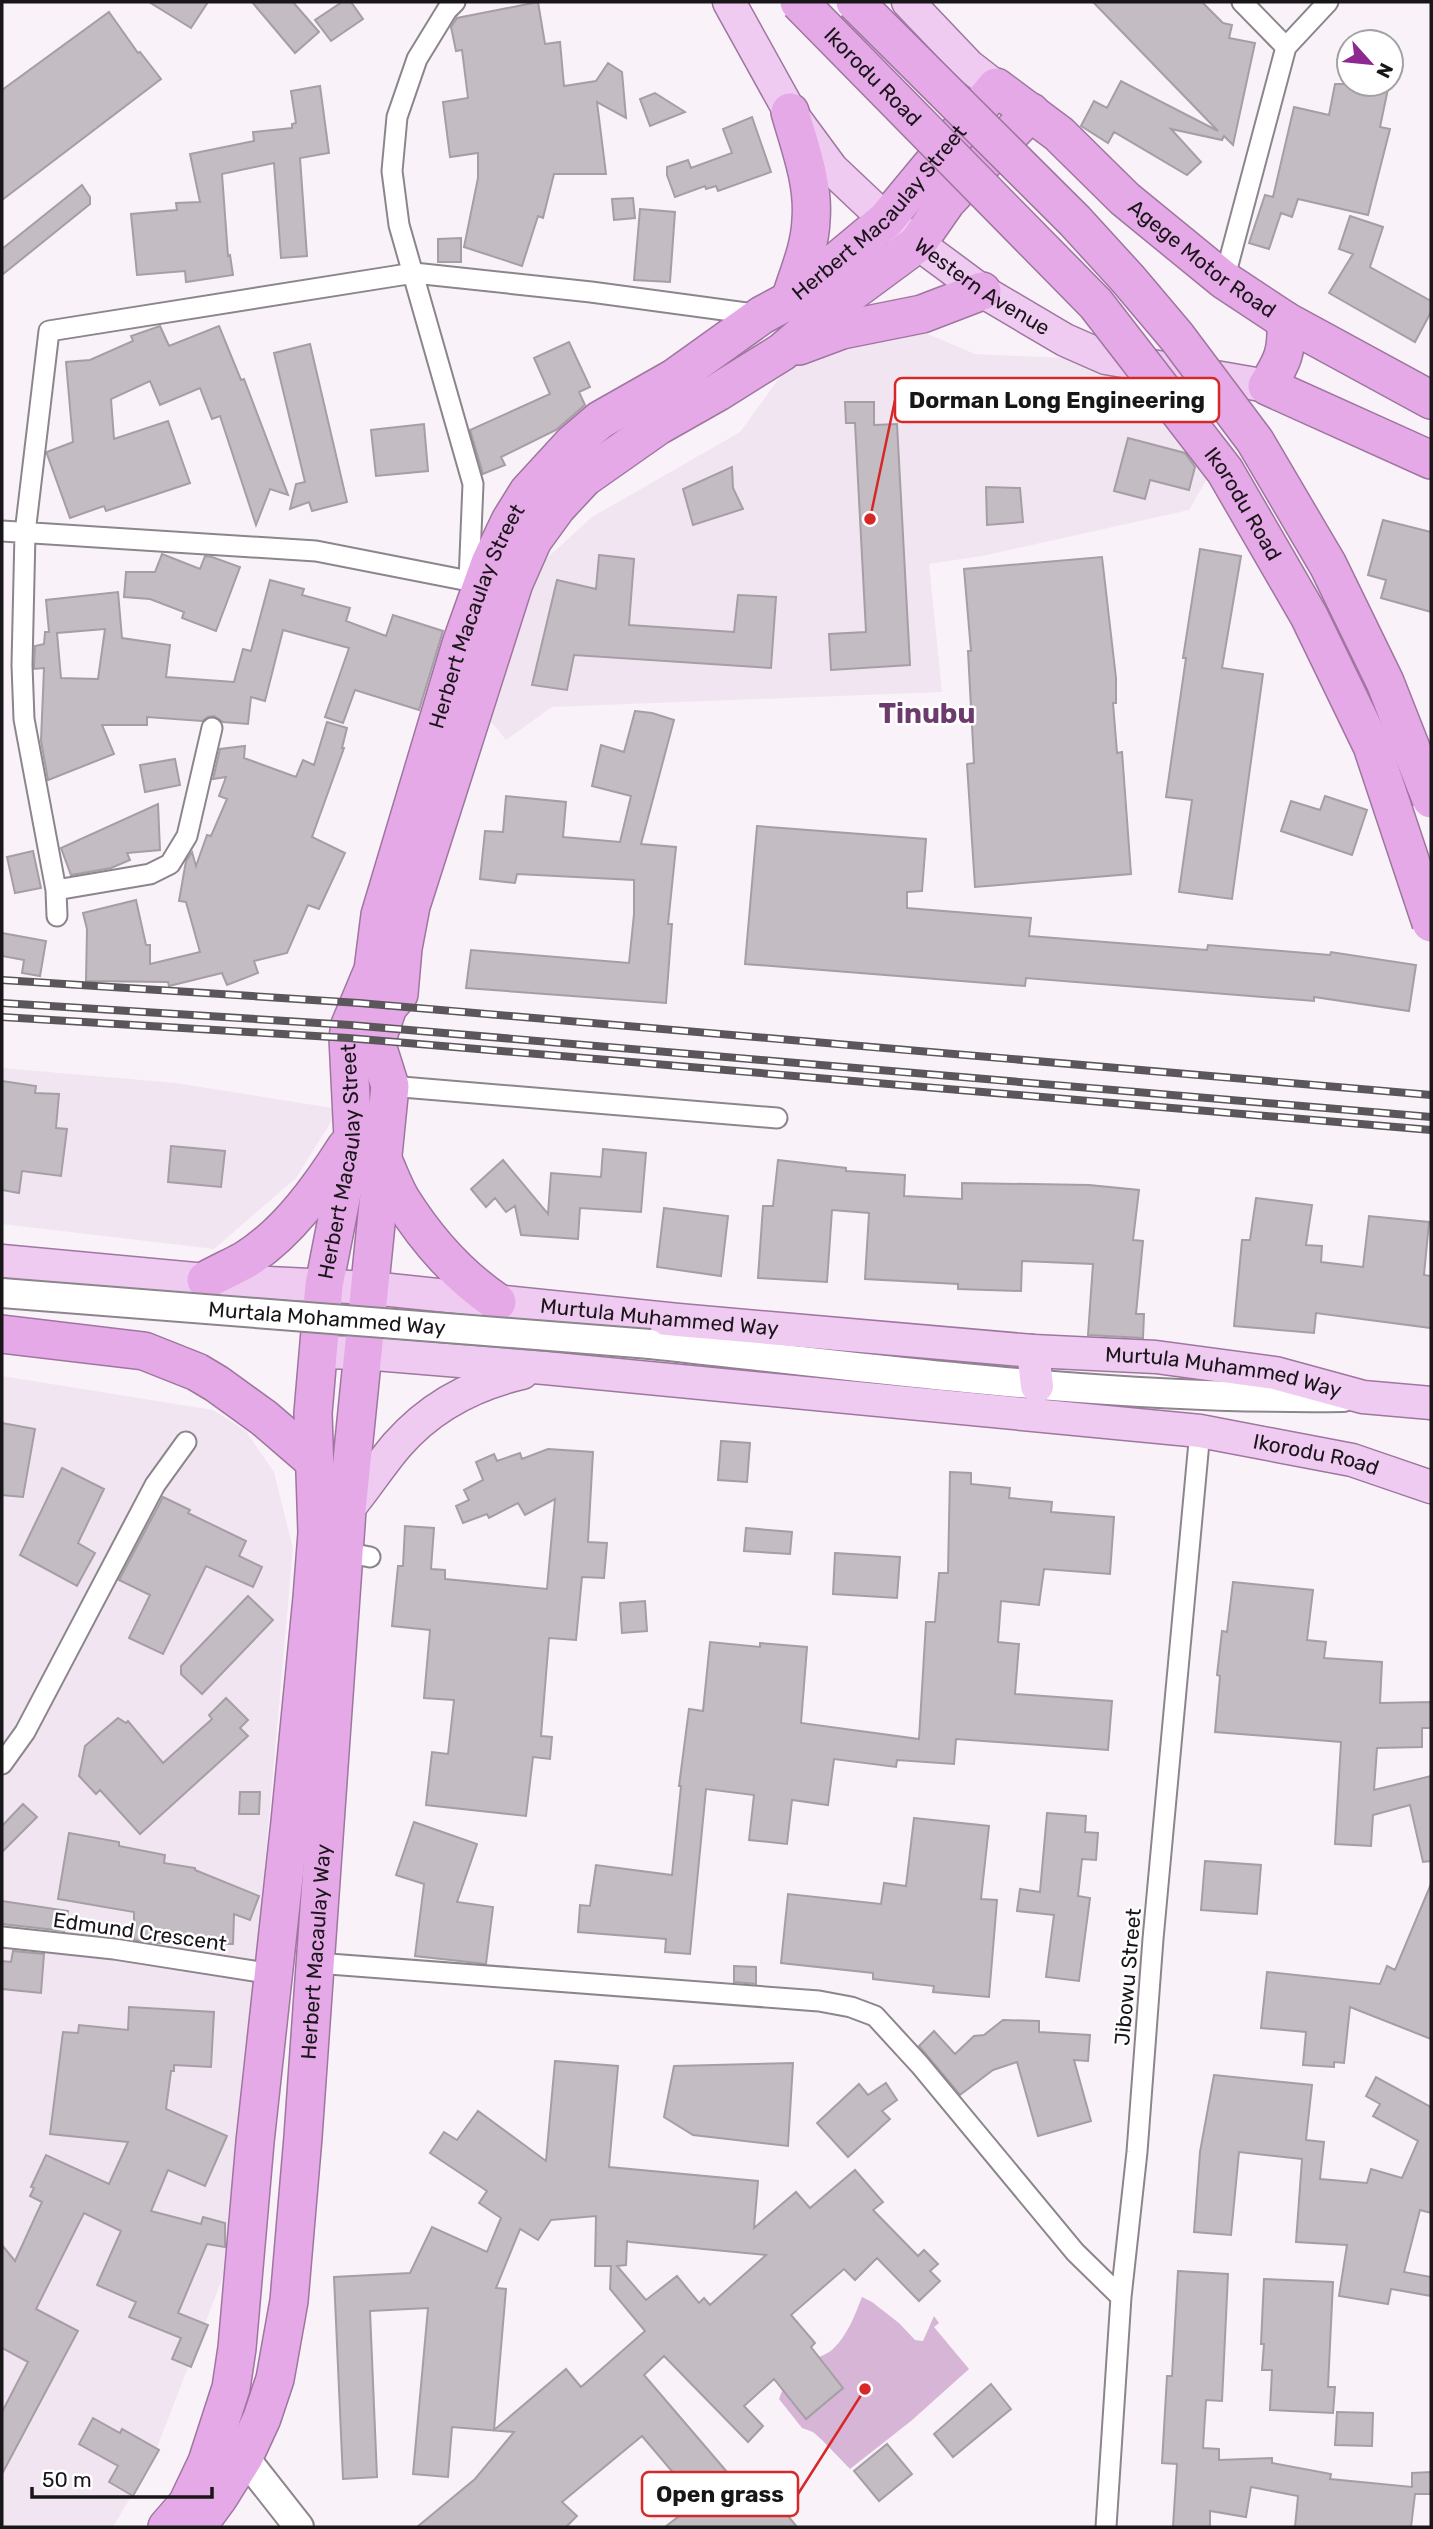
<svg xmlns="http://www.w3.org/2000/svg" width="1433" height="2529" viewBox="0 0 1433 2529" font-family="Rubik,sans-serif">
<style>
.built{fill:#f2e5f2}
.green{fill:#d7b5d6}
.building{fill:#c3bcc3;stroke:#a59ea5;stroke-width:2;fill-rule:evenodd}
.lines{fill:none;stroke-linecap:round;stroke-linejoin:round}
.street-casing{stroke:#8c858c;stroke-width:23}
.secondary-casing{stroke:#8c858c;stroke-width:32}
.primary-casing{stroke:#9e769f;stroke-width:35}
.highway-casing{stroke:#9e769f;stroke-width:40}
.street{stroke:#fff;stroke-width:19}
.secondary{stroke:#fff;stroke-width:28}
.primary{stroke:#f0cbf1;stroke-width:32}
.highway{stroke:#e6a9e7;stroke-width:37}
.rail-casing{stroke:#5a565a;stroke-width:8}
.rail{stroke:#fff;stroke-width:5;stroke-dasharray:16;stroke-linecap:butt}
.secondary-bridge-casing{stroke:#8c858c;stroke-width:32;stroke-linecap:butt}
.highway-bridge-casing{stroke:#9e769f;stroke-width:40;stroke-linecap:butt}
.secondary-bridge{stroke:#fff;stroke-width:28}
.highway-bridge{stroke:#e6a9e7;stroke-width:37}
.labels{text-anchor:middle;stroke-width:5;stroke-linejoin:round;paint-order:stroke}
.street-label{font-size:21px;fill:#191619;stroke:#fff}
.district-label{font-size:28px;font-weight:bold;fill:#6c3b6d;stroke:#fff}
.leader{fill:none;stroke:#d62828;stroke-width:2.5}
.callout-dot{fill:#d62828;stroke:#fff;stroke-width:2.5}
.callout{fill:#fff;stroke:#d62828;stroke-width:2.5}
.callout-label{font-size:23px;text-anchor:middle;font-weight:bold;fill:#191619}
</style>
<rect width="100%" height="100%" fill="#f9f2f9"/>
<!-- built -->
<path class="built" d="M839 296 975 354 1133 361 1211 472 1189 510 982 556 929 564 942 692 552 707 506 740 487 717 512 590 592 517 740 432Z
M2 1068 176 1083 339 1109 296 1178 214 1249 2 1224Z
M2 1376 213 1410 246 1431 274 1472 293 1548 230 2259 151 2463 113 2527H2Z"/>
<!-- green -->
<path class="green" d="M862 2297 872 2302 899 2323 915 2340 923 2341 934 2316 939 2323 934 2327 969 2369 911 2421 850 2469 822 2440 813 2432 802 2428 779 2399C785 2381 797 2369 814 2360 820 2356 828 2354 833 2349 847 2336 855 2315 862 2297Z"/>
<!-- building -->
<path class="building" d="M149 2H208L191 28Z
M252 2H293L319 32 295 53Z
M342 2H351L363 19 331 41 315 20Z
M538 2 545 44 560 42 564 86 596 81 608 63 622 72 626 118 597 102 606 174H554L543 218 538 216 522 266 464 247 478 178V153L450 157 443 102 468 98 462 50 456 51 451 27 457 18Z
M1093 2H1202L1223 23 1232 25 1229 38 1255 43 1233 145 1224 136 1222 140 1171 129 1201 162 1187 175 1114 132 1108 143 1081 126 1094 101 1107 108 1121 81 1218 131Z
M109 12 138 53 140 52 161 79 2 200V90Z
M1335 84H1389L1380 127 1390 129 1368 215 1298 199 1292 217 1281 213 1269 249 1249 243 1265 195 1273 197 1294 107 1329 115Z
M320 86 329 153 300 158 307 256 281 258 274 163 222 174 228 256 230 255 233 275 186 282 185 271 137 275 131 214 177 210 176 203 200 202 190 154 254 141 253 132 292 128V124L296 123 291 91Z
M655 93 685 112 650 126 640 99Z
M752 117 771 172 718 191 716 186 706 189 705 186 675 197 667 175V167L688 160 691 168 732 153 723 129Z
M82 185 90 197V204L2 275V249Z
M633 198 635 218 614 220 612 199Z
M640 209 675 212 670 282 634 280Z
M1350 216 1383 227 1370 267 1431 301V312L1415 342 1329 293 1353 254 1339 249Z
M461 238V262H438V239Z
M160 326 169 346 219 326 241 380 244 379 288 495 270 489 256 525 220 416 212 419 200 388 160 405 150 381 111 399 114 439 168 421 190 483 106 511 104 506 70 518 47 454V452L73 442 66 362 90 360 133 341 131 336Z
M569 342 590 387 579 392 585 405 556 430 501 457 505 465 483 474 470 430 550 394 534 358Z
M310 344 347 502 312 511 309 502 290 509 296 484 305 482 274 353Z
M845 402H874V425L897 424 910 665 831 670 829 634 866 632 855 423H846Z
M424 424 428 471 376 476 371 430Z
M1128 438 1185 453 1195 467 1189 490 1150 480 1145 499 1114 491Z
M732 467 733 488 743 509 693 525 683 489Z
M986 487 1020 488 1023 522 987 525Z
M1383 520 1431 532V612L1381 598 1386 580 1368 575Z
M1200 549 1241 556 1222 668 1263 674 1232 899 1179 892 1192 800 1166 797 1186 658H1183Z
M162 554 200 569 205 556 212 557 240 567 216 631 182 618 184 612 150 599 124 597 126 572H155Z
M599 555 634 559 629 625 734 632 738 595 776 597 771 668 574 655 567 690 532 685 557 580 596 589Z
M1102 557 1116 678V703H1113L1117 753 1122 752 1131 874 975 887 967 764 974 763 968 651H971L964 569Z
M270 580 304 589 302 595 350 608 346 621 386 636 393 615 443 631 419 710 355 690 343 723 325 717 349 648 283 630 265 701 251 697 248 724 223 722 214 716 208 717 202 721 147 717V725H102L114 754 48 780 41 741 44 668 34 669V665L35 646 44 644 45 632H49L46 600 118 592 122 638 170 645 166 677 234 682 243 649 251 651ZM105 629 98 679 61 678 57 633Z
M635 711 652 713 674 720 641 844 676 847 668 924H672L666 1003 466 988 471 950 629 963 634 914V880L517 874 515 883 480 879 485 831 503 832 506 796 566 802 563 837 620 842 631 796 592 786 601 745 624 752Z
M327 722 347 728 342 748H344L312 837 345 853 319 909 308 905 287 953 254 961 258 973 227 985 222 973 169 986 168 982 86 981 87 929 83 913 136 900 146 945H150V964L200 952 186 902 179 901 186 861 192 852 196 866 207 835 211 836 227 799 219 796 226 777 213 779 220 749 245 746 244 758 296 777 303 760 314 765Z
M175 759 180 785 145 792 140 765Z
M1325 796 1367 810 1352 855 1281 831 1291 801 1320 810Z
M158 804 160 850 127 853 130 860 111 868 71 875 61 848Z
M757 826 926 839 922 891 907 892V908L1031 918 1029 936 1207 950 1208 945 1330 955 1331 952 1416 965 1409 1011 1314 997V1001L1026 978 1025 986 745 964Z
M33 851 41 888 15 893 7 857Z
M2 933 46 941 40 976 22 973 24 960 2 956Z
M2 1081 36 1086 35 1093 59 1094 56 1128 67 1129 61 1176 22 1171 19 1193 2 1190Z
M171 1146 225 1151 221 1187 168 1182Z
M603 1149 646 1153 641 1212 580 1208 578 1239 521 1235 515 1206 506 1212 495 1198 486 1207 471 1189 503 1160 548 1214 551 1173 601 1177Z
M778 1160 846 1168V1171L905 1175 904 1196 962 1199V1183L1089 1185 1139 1190 1133 1240 1143 1241 1136 1314H1144L1143 1338 1088 1335 1093 1264 1022 1261 1021 1291 958 1289V1284L865 1279 869 1213 832 1210 827 1282 758 1278 763 1206H773Z
M1256 1198 1312 1205 1306 1245 1322 1246 1321 1262 1363 1267 1369 1216 1429 1222 1424 1275 1431 1276V1328L1316 1313 1314 1333 1234 1326 1242 1240H1250Z
M664 1208 728 1216 721 1276 657 1267Z
M2 1423 35 1429 23 1497 2 1495Z
M721 1441 750 1443 747 1482 718 1480Z
M548 1449 593 1452 588 1542 607 1543 604 1578 582 1577 576 1640 549 1638 541 1736 552 1737 550 1759 533 1757 526 1816 426 1805 432 1752 448 1754 454 1700 424 1698 430 1630 392 1626 398 1566H403L405 1526 434 1528 431 1569 445 1570V1579L547 1589 555 1499 525 1515 518 1503 489 1518 487 1514 463 1523 456 1506 469 1500 464 1490 483 1480 476 1462 494 1454 497 1461 520 1453 522 1459Z
M62 1468 104 1489 78 1543 95 1553 77 1586 20 1555Z
M950 1472 971 1473V1484L1010 1488 1009 1498 1052 1502 1051 1512 1114 1517 1110 1574 1044 1569 1039 1605 1001 1601 998 1642 1019 1644 1015 1694 1112 1701 1108 1750 956 1739 954 1764 897 1760 896 1767 834 1759 828 1805 792 1800 787 1844 749 1840 754 1795 706 1789 690 1954 665 1952 666 1939 578 1932 580 1905 590 1906 596 1865 672 1875 681 1786H679L689 1709 703 1711 710 1642 760 1647V1643L807 1647 801 1723 919 1739 926 1622H935L939 1573H948Z
M163 1497 190 1510 188 1513 246 1541 239 1556 262 1567 253 1587 206 1566 163 1654 129 1638 150 1595 119 1580Z
M746 1528 792 1532 790 1554 744 1551Z
M835 1553 900 1557 897 1598 833 1594Z
M1233 1582 1313 1590 1307 1640 1326 1642 1324 1658 1382 1662 1380 1703 1431 1702V1728H1422V1747L1377 1748 1374 1790 1431 1776V1861L1423 1862 1410 1805 1373 1815 1371 1846 1335 1844 1341 1742 1215 1732 1220 1676 1217 1675 1222 1631 1227 1632Z
M248 1596 273 1620 202 1694 181 1674V1666Z
M645 1601 647 1631 622 1633 620 1603Z
M226 1698 248 1720 240 1728 248 1736 140 1834 100 1790 96 1794 79 1776 85 1746 118 1718 126 1723 128 1721 163 1763 212 1719 209 1715Z
M240 1792H260L259 1814H239Z
M23 1804 37 1817 2 1852V1826Z
M1047 1813 1086 1816 1085 1832 1098 1833 1096 1860 1082 1859 1078 1896 1090 1898 1079 1981 1046 1977 1054 1915 1017 1911 1020 1889 1040 1892Z
M914 1818 989 1826 981 1899 997 1900 989 1997 933 1992 934 1986 873 1979V1973L781 1963 788 1894 881 1904 884 1883 906 1886Z
M414 1822 477 1844 457 1902 493 1907 486 1964 415 1956 424 1884 396 1875Z
M69 1833 119 1842V1846L165 1855 164 1863 195 1868V1870L259 1896 250 1920 234 1914 233 1944 157 1943 134 1940V1912L58 1899Z
M1205 1861 1261 1865 1257 1914 1201 1910Z
M1431 1884V2039L1350 2007 1344 2063 1334 2062V2067L1303 2065 1306 2032 1261 2028 1267 1972 1380 1984 1387 1966 1395 1970Z
M2 1901 68 1911 64 1931 2 1924Z
M13 1951 44 1954 41 1993 2 1989V1961L11 1962Z
M734 1966 756 1967V1984L734 1982Z
M129 2007 214 2012 211 2067 174 2065V2071H171L166 2109 227 2136 205 2186 168 2170 151 2211 201 2224 203 2217 225 2223V2247L207 2244 178 2313 208 2325 191 2367 172 2359 181 2338 129 2317 136 2302 97 2285 121 2231 84 2213 36 2309 78 2331 2 2474V2412L28 2362 2 2348V2245L15 2261 42 2202 30 2196 34 2188 31 2187 46 2155 109 2184 128 2142 50 2134 63 2032 78 2033 79 2025 128 2030Z
M1003 2020 1039 2021V2032L1090 2035 1088 2061 1074 2060 1091 2121 1038 2136 1017 2062 993 2070 960 2095 919 2046 934 2031 955 2054 974 2036 984 2035Z
M555 2061 618 2066 609 2167 758 2181 754 2228 796 2192 810 2208 855 2170 883 2202 873 2210 918 2256 924 2250 938 2264 930 2271 940 2281 919 2301 877 2258 855 2280 844 2269 791 2315 815 2343 811 2347 843 2388 806 2419 774 2379 744 2406 763 2426 748 2442 664 2356 644 2375 745 2493 760 2481 797 2527H665L679 2516 659 2493 676 2476 642 2436 562 2502 577 2516 566 2527H417L475 2479 514 2432 452 2427 448 2477 413 2474 428 2308 370 2311 377 2477 343 2479 334 2277 410 2273 432 2227 487 2252 501 2218 479 2203 487 2191 430 2153 444 2132 457 2140 478 2111 546 2161ZM596 2216 595 2266H611L610 2289 645 2331 581 2387 566 2369 494 2430 506 2289 496 2288 520 2229 538 2240 551 2220ZM627 2241 630 2242 766 2255 710 2305 704 2298 699 2303 677 2276 646 2300 617 2266 626 2265Z
M793 2063 788 2146 693 2135 664 2117 674 2066Z
M1214 2075 1312 2085 1306 2140 1324 2142 1320 2179 1367 2183 1371 2169 1402 2178 1418 2141 1373 2116 1380 2104 1366 2096 1376 2077 1431 2107V2213L1420 2210 1404 2272 1431 2277V2296L1391 2289 1388 2304 1339 2296 1347 2245 1296 2242 1302 2159 1239 2152 1231 2235 1194 2232 1200 2152Z
M886 2083 897 2100 882 2111 890 2119 848 2157 817 2123 859 2084 868 2095Z
M1178 2271 1228 2274 1222 2401 1206 2400 1203 2448 1219 2449V2460L1272 2458V2463L1331 2474 1330 2479 1412 2487V2473L1431 2472V2494H1415L1411 2527H1295L1298 2496 1251 2487 1246 2517 1210 2511V2527H1173L1177 2464 1162 2463 1167 2376H1172Z
M1264 2279 1333 2282 1328 2387H1335L1333 2413 1270 2410 1272 2370H1262L1264 2344H1261Z
M991 2384 1011 2409 953 2457 934 2434Z
M1337 2412 1373 2413 1372 2446 1335 2445Z
M93 2418 120 2433 122 2429 159 2450 133 2496 109 2482 118 2466 79 2444Z
M887 2444 912 2474 879 2501 854 2471Z"/>
<g class="lines">
<defs>
<path id="street" d="M455 2 447 10 417 59 397 117 392 171 399 225 473 484 469 581
M1242 2 1286 47
M1224 280 1286 47 1328 2
M2 531 316 551 469 581 473 592
M56 890 150 874 170 864 187 836 212 728
M57 916 56 890 24 719 22 665 25 533 49 331 414 273 591 292 761 315
M390 1086 777 1118
M344 1552 370 1557
M2 1764 25 1732 155 1485 186 1442
M2 1937 114 1949 272 1974
M316 1963 819 2001 851 2007 875 2016 920 2065 1075 2252 1121 2297
M1106 2527 1121 2297 1137 2152 1153 1939 1200 1431"/>
<path id="secondary" d="M650 1344C880 1369 1110 1400 1343 1397
M244 2457 299 2527"/>
<g id="primary">
<path id="s1" d="M729 2 790 112 832 169 886 220 982 291 1065 340 1106 358 1267 386"/>
<path d="M908 2 969 66 996 87"/>
<path id="s2" d="M2 1261 206 1280 371 1288 678 1320 1033 1351 1156 1357 1275 1373 1363 1397 1431 1403"/>
<path d="M1033 1351 1037 1386"/>
<path id="s3" d="M318 1352 363 1353 545 1368 1200 1431 1352 1460 1431 1487"/>
<path d="M347 1510C365 1489 379 1466 397 1445 430 1407 474 1384 522 1373"/>
</g>
<g id="highway">
<path d="M790 300C798 274 810 248 811 220 814 183 800 147 790 112"/>
<path d="M1286 321C1287 352 1283 361 1267 386L1431 460"/>
<path d="M799 346 842 330 922 314 982 291"/>
<path d="M383 1160C389 1173 394 1187 401 1199 426 1239 459 1276 497 1302"/>
<path d="M206 1280C219 1273 232 1267 245 1260 287 1234 320 1188 346 1147"/>
<path d="M2 1334 144 1351 197 1372 217 1384 264 1418 314 1461"/>
<path id="s4" d="M167 2527 187 2504 207 2462 231 2388 237 2348 255 2142 290 1822 312 1598 317 1533 313 1413 324 1285 353 1138 348 1038 350 1025 373 970 380 915 461 644 490 563 510 521 528 492 573 443 600 420 674 378 762 315 790 300 886 220 996 87 1059 134 1125 199 1224 280 1286 321 1431 400"/>
<path id="s5" d="M197 2527 219 2497 244 2457 262 2418 275 2379 289 2301 303 2137 347 1510 390 1086 376 1042 388 1007 399 994 403 948 411 906 514 583 533 540 557 507 584 478 658 426 718 392 782 352 852 292 917 244 947 201 1031 112"/>
</g>
</defs>
<!-- street casing -->
<use href="#street" class="street-casing"/>
<!-- secondary casing -->
<use href="#secondary" class="secondary-casing"/>
<!-- primary casing -->
<use href="#primary" class="primary-casing"/>
<!-- highway casing -->
<use href="#highway" class="highway-casing"/>
<!-- street -->
<use href="#street" class="street"/>
<!-- secondary -->
<use href="#secondary" class="secondary"/>
<!-- primary -->
<use href="#primary" class="primary"/>
<!-- highway -->
<use href="#highway" class="highway"/>
<defs>
<path id="rail" d="M2 980 359 1003 1431 1095
M2 1003 350 1025 1431 1117
M2 1017 348 1038 1431 1130"/>
</defs>
<!-- rail casing -->
<use href="#rail" class="rail-casing"/>
<!-- rail -->
<use href="#rail" class="rail"/>
<defs>
<g id="secondary-bridge">
<path id="s6" d="M2 1293 650 1344"/>
</g>
<g id="highway-bridge">
<path id="s7" d="M799 2 1096 304 1225 471 1309 616 1372 746 1431 923"/>
<path d="M855 2 1075 221 1128 279 1177 337 1255 441 1328 565 1385 682 1431 799"/>
</g>
</defs>
<!-- secondary-bridge casing -->
<use href="#secondary-bridge" class="secondary-bridge-casing"/>
<!-- highway-bridge casing -->
<use href="#highway-bridge" class="highway-bridge-casing"/>
<!-- secondary-bridge -->
<use href="#secondary-bridge" class="secondary-bridge"/>
<!-- highway-bridge -->
<use href="#highway-bridge" class="highway-bridge"/>
</g>
<g class="labels">
<!-- street labels -->
<g class="street-label">
<text dy="7" stroke="none"><textPath href="#s7" startOffset="105">Ikorodu Road</textPath></text>
<text dy="7" stroke="none"><textPath href="#s4" startOffset="2543">Herbert Macaulay Street</textPath></text>
<text dy="7" stroke="none"><textPath href="#s4" startOffset="2984">Agege Motor Road</textPath></text>
<text dy="7" stroke="none"><textPath href="#s1" startOffset="388">Western Avenue</textPath></text>
<text dy="7" stroke="none"><textPath href="#s7" startOffset="672">Ikorodu Road</textPath></text>
<text dy="7" stroke="none"><textPath href="#s4" startOffset="1955">Herbert Macaulay Street</textPath></text>
<text dy="7" stroke="none"><textPath href="#s4" startOffset="1388">Herbert Macaulay Street</textPath></text>
<text dy="7" stroke="none"><textPath href="#s2" startOffset="660">Murtula Muhammed Way</textPath></text>
<text dy="7" stroke="none"><textPath href="#s6" startOffset="326">Murtala Mohammed Way</textPath></text>
<text dy="7" stroke="none"><textPath href="#s2" startOffset="1227">Murtula Muhammed Way</textPath></text>
<text dy="7" stroke="none"><textPath href="#s3" startOffset="1004">Ikorodu Road</textPath></text>
<text transform="translate(140 1932) rotate(8)" y="7">Edmund Crescent</text>
<text dy="7" stroke="none"><textPath href="#s5" startOffset="598">Herbert Macaulay Way</textPath></text>
<text transform="translate(1128 1977) rotate(-85)" y="7">Jibowu Street</text>
</g>
<!-- district labels -->
<g class="district-label">
<text x="927" y="723">Tinubu</text>
</g>
</g>
<!-- callouts -->
<path class="leader" d="M870 519L895 400M865 2389L798 2494"/>
<g class="callout-dot">
<circle cx="870" cy="519" r="7"/>
<circle cx="865" cy="2389" r="7"/>
</g>
<g class="callout">
<rect x="895" y="378" width="324" height="44" rx="7"/>
<rect x="642" y="2472" width="156" height="44" rx="7"/>
</g>
<g class="callout-label">
<text x="1057" y="408">Dorman Long Engineering</text>
<text x="720" y="2502">Open grass</text>
</g>
<!-- border -->
<rect width="1433" height="2529" fill="none" stroke="#191619" stroke-width="7"/>
<!-- north arrow -->
<g transform="translate(1370 63) rotate(117)"><circle r="33" fill="#ffffff" stroke="#a3a2a3" stroke-width="2"/>
<path d="M0-5L12 26L0 18L-12 26Z" fill="#8d2991"/>
<text y="-10" font-size="19" font-weight="bold" text-anchor="middle" fill="#191619">N</text>
</g>
<!-- scale -->
<path d="M32 2487v10h180v-10" fill="none" stroke="#191619" stroke-width="3.5"/>
<text x="42" y="2487" font-size="21" fill="#191619" stroke="#ffffff" stroke-width="5" paint-order="stroke">50 m</text>
</svg>
